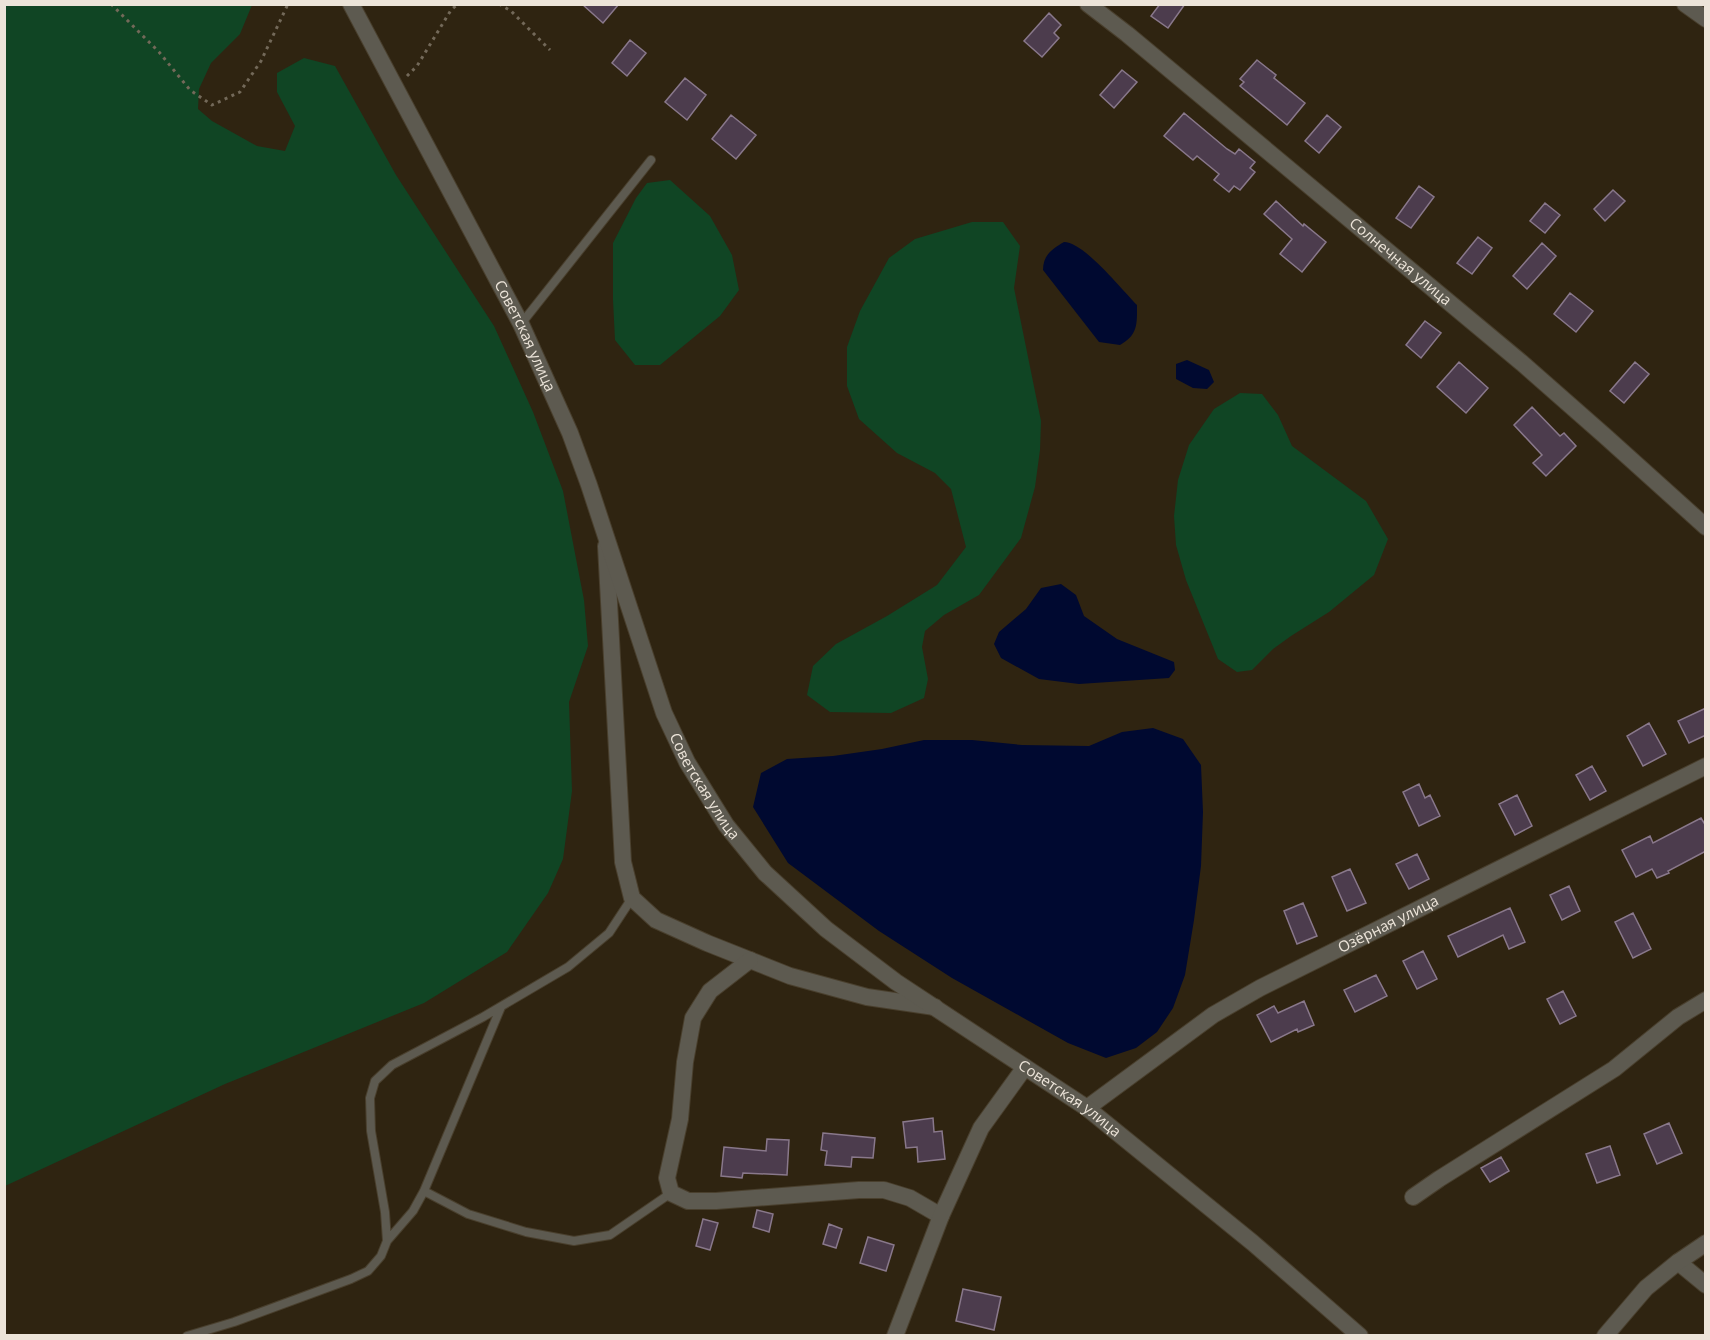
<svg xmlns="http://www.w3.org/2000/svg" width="1710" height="1340" viewBox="0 0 1710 1340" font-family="'Open Sans',sans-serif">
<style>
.green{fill:#104524}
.water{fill:#000930}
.building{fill:#4c3c4d;stroke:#89788b;stroke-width:1.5}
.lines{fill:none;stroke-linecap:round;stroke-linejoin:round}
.service-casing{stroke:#493f2d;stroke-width:10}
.minor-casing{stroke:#493f2d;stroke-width:18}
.tertiary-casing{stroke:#493f2d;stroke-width:18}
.path{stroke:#736959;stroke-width:3;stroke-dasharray:3 4.5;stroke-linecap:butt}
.service{stroke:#5d5a50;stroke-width:8}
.minor{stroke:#5d5a50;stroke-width:16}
.tertiary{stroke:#5d5a50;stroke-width:16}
.labels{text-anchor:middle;stroke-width:6;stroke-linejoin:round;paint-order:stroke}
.street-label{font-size:15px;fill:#ece4d9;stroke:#130e06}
</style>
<rect width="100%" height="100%" fill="#2f2411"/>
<!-- green -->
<path class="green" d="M4 5H252L240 34 211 63 199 89 198 109 212 121 257 146 285 151 295 126 277 92V73L304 58 335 66 396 175 494 326 533 412 563 491 584 600 588 646 569 702 572 791 563 859 548 893 507 952 424 1003 225 1084 5 1186Z
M670 180 710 216 732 255 739 290 720 316 660 365H635L615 340 613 300V243L636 198 647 183Z
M972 222H1003L1020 246 1014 288 1041 421 1040 450 1035 487 1021 538 979 595 944 615 925 631 922 647 928 679 924 698 891 713 830 712 807 695 813 666 836 644 887 616 937 585 966 547 951 489 935 473 897 453 859 419 847 386V347L860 311 889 258 915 239Z
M1240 393 1262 394 1278 415 1292 446 1366 501 1388 539 1374 575 1329 612 1291 636 1273 649 1252 670 1237 672 1218 659 1203 622 1186 580 1176 545 1174 516 1178 480 1189 445 1214 409Z"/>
<!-- water -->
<path class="water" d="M1064 242C1084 242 1122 290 1137 305 1137 324 1138 335 1120 345L1099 342 1043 270C1043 255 1052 249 1064 242Z
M1187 360 1209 370 1214 382 1207 389 1193 388 1176 379V364Z
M1061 584 1076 595 1084 616 1117 639 1174 662 1175 670 1169 678 1079 684 1039 679 1001 658 994 644 999 632 1026 609 1041 588Z
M1153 728 1183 739 1201 765 1203 812 1201 866 1194 920 1185 975 1173 1008 1157 1032 1136 1048 1106 1058 1068 1043 952 978 879 931 788 863 753 807 761 773 787 759 833 756 882 749 924 740H972L1022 745 1089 746 1122 732Z"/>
<!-- building -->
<path class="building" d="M582 4H619L603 23Z
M1160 4H1185L1168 28 1151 16Z
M1049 13 1061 25 1054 33 1059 38 1042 57 1024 41Z
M630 40 646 53 627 76 612 63Z
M1257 60 1276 75 1274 78 1305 103 1287 125 1240 86 1244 82 1240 79Z
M1122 70 1137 82 1114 108 1100 95Z
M685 78 706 95 687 120 665 102Z
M1184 113 1227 149 1235 154 1239 149 1255 162 1250 168 1255 172 1240 190 1234 186 1229 192 1214 180 1219 174 1197 156 1193 160 1164 136Z
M731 115 756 135 736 159 712 139Z
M1327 115 1341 127 1319 153 1305 141Z
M1419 186 1434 197 1411 228 1396 218Z
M1613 190 1625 201 1605 221 1594 209Z
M1276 201 1303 226 1304 224 1326 242 1302 272 1280 254 1292 239 1264 214Z
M1545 203 1560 215 1545 233 1530 221Z
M1478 237 1492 248 1472 274 1457 263Z
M1542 243 1556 256 1527 289 1513 276Z
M1570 293 1593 311 1576 332 1554 314Z
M1425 321 1441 333 1421 358 1406 345Z
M1459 362 1488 388 1466 413 1437 387Z
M1635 362 1649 374 1624 403 1610 391Z
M1532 407 1560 436 1564 433 1576 446 1546 476 1533 463 1542 455 1514 425Z
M1706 708V735L1689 743 1678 721Z
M1649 723 1666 754 1643 766 1627 736Z
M1592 766 1606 791 1590 800 1576 775Z
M1419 784 1425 798 1430 795 1440 816 1419 826 1403 792Z
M1517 795 1532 826 1515 835 1499 804Z
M1701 818 1706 826V851L1668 871 1669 873 1657 878 1652 869 1636 877 1622 850 1650 836 1653 843Z
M1417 854 1429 879 1409 889 1396 864Z
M1350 869 1366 903 1347 911 1332 877Z
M1569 886 1580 911 1562 920 1550 895Z
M1303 903 1317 936 1297 944 1284 911Z
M1510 908 1525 942 1509 949 1503 935 1458 957 1448 936Z
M1633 913 1651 949 1633 958 1615 922Z
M1423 951 1437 979 1417 989 1403 961Z
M1376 975 1387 996 1355 1012 1344 990Z
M1563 991 1576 1016 1560 1024 1547 999Z
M1304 1001 1314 1025 1298 1032 1297 1029 1271 1042 1257 1015 1274 1006 1278 1013Z
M933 1118 934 1132 942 1131 945 1159 918 1162 917 1147 906 1148 903 1122Z
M1669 1123 1682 1153 1657 1164 1644 1134Z
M823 1133 875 1138 873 1158 852 1157 851 1167 825 1165 827 1151 821 1150Z
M767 1139 789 1140 787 1175 743 1173 742 1178 721 1176 724 1147 766 1151Z
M1610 1146 1620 1175 1597 1183 1586 1154Z
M1501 1157 1509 1171 1490 1182 1481 1168Z
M757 1210 773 1214 769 1232 753 1227Z
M703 1219 718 1223 710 1250 696 1246Z
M829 1224 842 1229 836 1248 823 1244Z
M868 1237 894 1245 886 1271 860 1263Z
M963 1289 1001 1297 994 1330 956 1321Z"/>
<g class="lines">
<defs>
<path id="service" d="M521 324 651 160
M424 1191 468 1214 526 1232 574 1241 610 1235 671 1193
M387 1241 413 1211 424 1191 501 1007
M187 1336 234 1322 351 1279 368 1271 381 1256 387 1241 385 1212 371 1131 370 1098 375 1081 392 1065 483 1017 568 967 609 933 632 898"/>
<g id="minor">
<path id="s1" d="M1088 4 1127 34 1522 363 1605 436 1706 527"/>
<path d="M1685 4 1706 19"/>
<path d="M606 546 623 862 632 898 656 920 707 943 790 976 867 997 935 1007"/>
<path d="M750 960 710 991 693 1018 685 1062 680 1119 667 1178 671 1193 688 1201H716L859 1190H884L910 1198 941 1216"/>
<path id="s2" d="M1087 1108 1213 1015 1260 988 1706 766"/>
<path d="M1413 1197 1439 1179 1614 1069 1678 1017 1706 1000"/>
<path d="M1678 1262 1706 1285"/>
<path d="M895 1336 941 1216 981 1128 1025 1067"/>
<path d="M1605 1336 1646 1288 1678 1262 1706 1243"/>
</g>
<g id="tertiary">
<path id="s3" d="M351 4 521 324 570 433 589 485 664 713 687 762 726 825 765 873 826 929 896 982 1087 1108 1253 1243 1360 1336"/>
</g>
</defs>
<!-- service casing -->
<use href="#service" class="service-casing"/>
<!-- minor casing -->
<use href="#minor" class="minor-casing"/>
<!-- tertiary casing -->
<use href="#tertiary" class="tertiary-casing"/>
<!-- path -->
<path class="path" d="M111 4 159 52 190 90 212 105 240 92 261 61 288 4
M499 4 511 11 550 50
M407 76 417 66 451 10 458 4"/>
<!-- service -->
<use href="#service" class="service"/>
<!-- minor -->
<use href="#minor" class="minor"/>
<!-- tertiary -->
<use href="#tertiary" class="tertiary"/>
</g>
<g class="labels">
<!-- street labels -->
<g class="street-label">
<text dy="5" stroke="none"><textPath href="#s1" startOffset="405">Солнечная улица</textPath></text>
<text dy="5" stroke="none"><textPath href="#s3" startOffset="375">Советская улица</textPath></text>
<text dy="5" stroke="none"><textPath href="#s3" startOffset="861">Советская улица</textPath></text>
<text dy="5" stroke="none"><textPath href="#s2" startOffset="354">Озёрная улица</textPath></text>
<text dy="5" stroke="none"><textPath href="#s3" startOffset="1347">Советская улица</textPath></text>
</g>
</g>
<!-- border -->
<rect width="1710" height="1340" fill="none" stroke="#ece4d9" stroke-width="12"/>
</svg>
